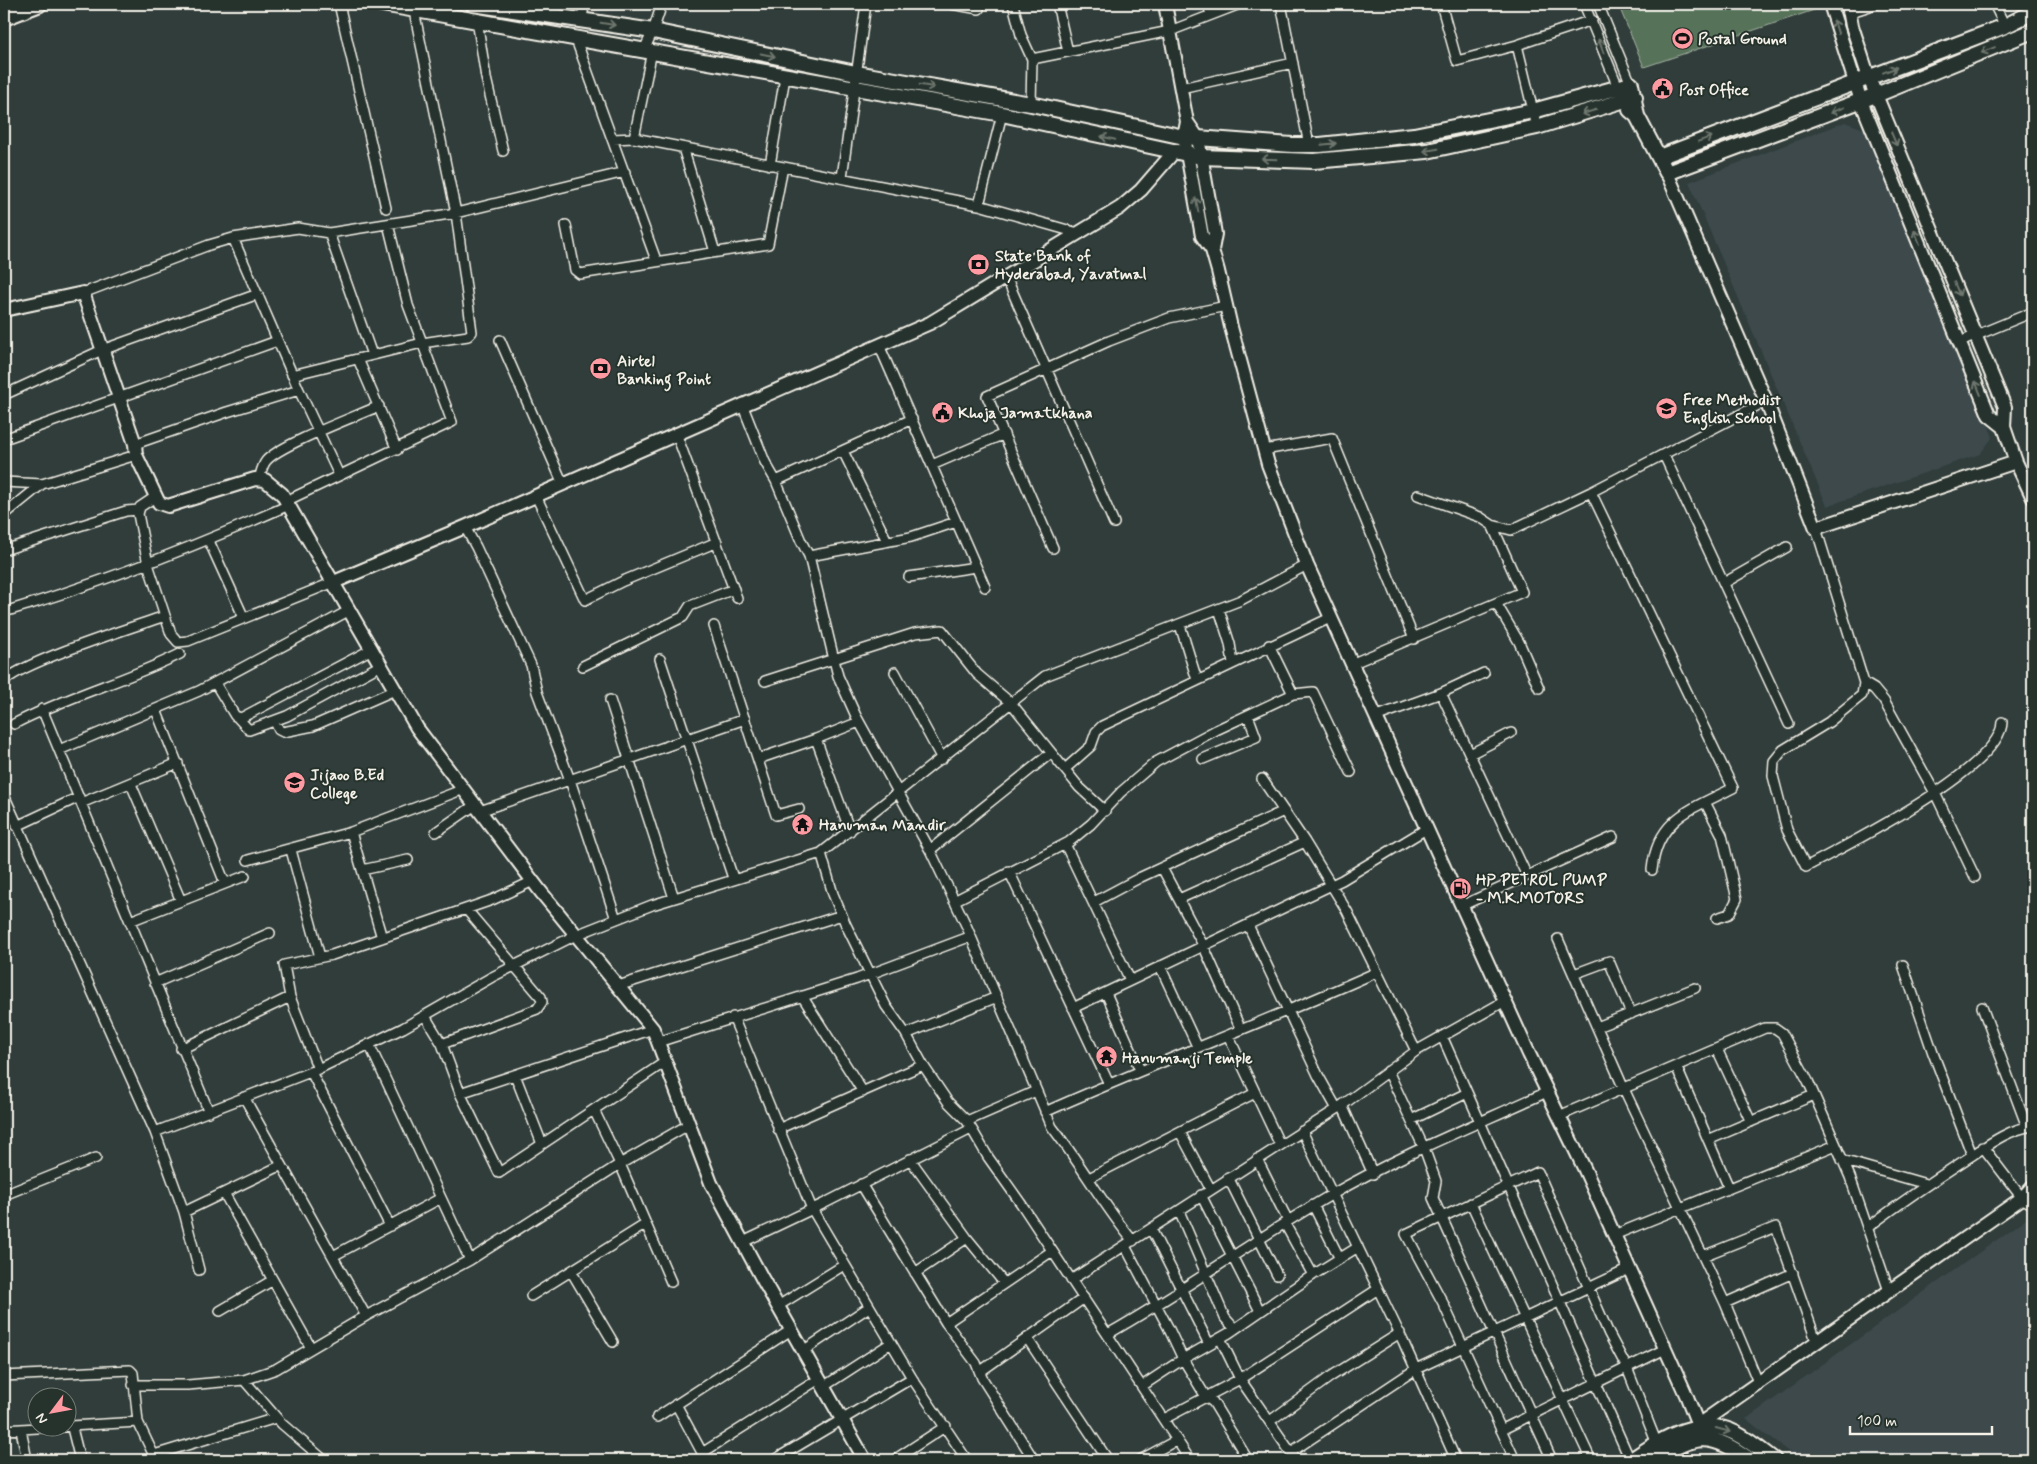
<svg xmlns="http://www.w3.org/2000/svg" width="2037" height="1464" viewBox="0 0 2037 1464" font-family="Mynerve,sans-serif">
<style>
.built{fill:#3c494c}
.green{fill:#57735a;stroke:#a6b2a1}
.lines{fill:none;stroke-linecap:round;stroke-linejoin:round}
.street-casing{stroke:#f4f1e8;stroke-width:12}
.secondary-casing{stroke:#f4f1e8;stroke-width:16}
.primary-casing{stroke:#f4f1e8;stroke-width:18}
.street{stroke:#26332d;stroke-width:9}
.secondary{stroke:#26332d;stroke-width:12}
.primary{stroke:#26332d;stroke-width:14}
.oneway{stroke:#6e766e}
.labels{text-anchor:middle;stroke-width:4;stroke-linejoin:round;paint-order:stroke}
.poi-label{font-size:16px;font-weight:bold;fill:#f4f1e8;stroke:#26332d;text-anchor:start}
</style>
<rect width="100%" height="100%" fill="#303d3b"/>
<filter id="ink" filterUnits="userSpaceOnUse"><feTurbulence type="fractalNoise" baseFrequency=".02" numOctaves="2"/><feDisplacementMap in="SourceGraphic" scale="10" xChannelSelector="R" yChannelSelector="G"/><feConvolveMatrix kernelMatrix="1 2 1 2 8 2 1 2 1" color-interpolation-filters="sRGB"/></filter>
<g filter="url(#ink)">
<!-- built -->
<path class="built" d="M1845 122 1872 132 1993 437 1980 454 1827 506 1689 182Z
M2033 1214V1460H1799L1746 1419Z"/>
<!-- green -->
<path class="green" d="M1618 4H1822L1820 8 1644 67Z"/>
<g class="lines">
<defs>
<path id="street" d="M339 4 386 208
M951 4 979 9 978 4
M1013 4 1021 35 1032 59 1031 104
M1057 4 1068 52
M1208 4 1211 15
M1281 4 1309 145
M1441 4 1457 61 1517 45 1592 20
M1584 4 1618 87
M1598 4 1631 84
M1994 4 2005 26
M1848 13 1876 4
M477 20 486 78 503 151
M582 20 584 4
M575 37 656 260
M1517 45 1537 127
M644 50 653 31 662 4
M1032 59 1170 31 1240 4
M1181 88 1293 63
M634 138 652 51
M613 139 634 138 979 205 1078 233
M683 148 715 252
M770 165 785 77
M842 177 866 4
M979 205 1002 114
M566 225 575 270 580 274 768 244 783 167
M329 233 372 355
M233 238 299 390 339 475
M1006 277 1114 523
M83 293 209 245 233 238 298 228 329 233 456 213 625 172
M500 340 563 484
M1960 342 2033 312
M879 345 985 587
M358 359 397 450
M292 375 422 343 468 336 472 332 456 213 413 6
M6 394 102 350 258 294
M742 404 765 462 776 481 801 541 809 556 838 676 856 716 930 850 966 925 1052 1127C1081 1164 1103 1205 1133 1241
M676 433 737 598
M4 439 277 341
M135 444 227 412 299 390
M1264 450 1332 438 1414 639
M843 451 887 541
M1664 455 1789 724
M932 465 1004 434
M259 479C261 473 262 466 266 461 279 445 357 416 379 406
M776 481 912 419
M4 482 42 484 136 455
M1591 492 1733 788C1692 809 1657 818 1652 870
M1418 495 1480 517 1492 525 1511 530 1591 492 1766 401
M536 496 585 600 623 581 717 542
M155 497 140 507 138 514 148 564 171 634 178 642 188 641 334 582
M286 501 452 422 408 305 388 224
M4 515 42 484
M465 527 476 547 531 665 537 692 570 780 616 919
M1816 528 1864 683 1862 695 1829 722 1783 750 1774 761 1773 776 1787 830 1806 867C1846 845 2002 768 2002 722
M209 541 244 618
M1053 548 987 396 1109 341 1169 318 1226 306
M4 550 126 511 139 510
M809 556 911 537 956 522
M909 577 976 567
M1724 583 1787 547
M1496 603 1519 642 1539 688
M1219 609 1230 644 1233 663
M4 612C102 583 196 546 289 505
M1180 625 1197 680
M714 626 776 815 799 809
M1269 645 1293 694
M660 659 733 878
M1351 664 1522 592 1492 525
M583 666 683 617 690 606 734 589
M895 672 942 759
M765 681 915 633 942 630 977 674 1012 704 1079 787 1105 811
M4 682C18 663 136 626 165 616
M215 683 235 716 241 718 372 649
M1864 683 1874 689 1884 701 1935 793 1975 877
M1441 693 1527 876
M610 700 674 898
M42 709 209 1112
M156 710 225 883
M1375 717 1441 693 1484 673
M238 718 249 730 287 716 381 665
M275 722 279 730 283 732 313 726 395 690
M14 724C67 696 126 681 180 654
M816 739 850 831
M59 750 199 691 350 610
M1470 754 1511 733
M758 759 816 739 859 722
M1203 759 1256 737 1248 715
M1065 769 1091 746 1096 732 1102 726 1330 618
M1262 779 1305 842 1347 911 1416 1051
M131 784 181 901
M4 795 155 1132 184 1212 199 1270
M1705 802 1722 835 1737 899 1729 914 1717 918
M81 803 178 763
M480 811 745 719
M17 826 79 797
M351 832 382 938
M436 832 475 805
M1065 844 1130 980
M291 850 320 957
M930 850 1051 753
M821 853 833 894 846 925 886 1006 906 1034 923 1065 948 1102 967 1121 988 1157 1022 1205 1190 1460
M248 860 351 832 464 789
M1162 868 1203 945 1241 1030
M362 870 408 860
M1009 871 1109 1084
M1179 899 1305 842
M954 901 1069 842 1091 824 1121 792 1156 762 1216 730 1293 694 1313 692 1351 772
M1094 902 1141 877 1284 811
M1461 906 1613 837
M130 921 245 876
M1248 925 1318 1075 1337 1109
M1558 939 1624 1089 1725 1303 1758 1382
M1903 965 1933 1053 1972 1155
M1160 966 1197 1046
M1574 974 1609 961 1631 1014
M155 983 270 933
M618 986 842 915
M1106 993 1140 1070
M802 996 863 1092
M1982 1007 2027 1127
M1073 1008 1342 880 1426 829
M425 1016 442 1044 460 1093 499 1173 665 1062
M733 1017 812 1209 912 1378 967 1460
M1597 1027 1695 988
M906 1034 997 997
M1228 1035 1280 1145
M1442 1036 1630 1460
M658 1042 857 979 969 937
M369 1044 470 1260
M442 1044 537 1009 542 1002 541 997 466 909
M181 1049 290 997
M1717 1049 1751 1122
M1676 1066 1729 1188
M318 1069 290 997 284 965 332 955 492 900 533 881
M1388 1071 1424 1148 1436 1181 1433 1198 1552 1460
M311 1072 390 1226
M515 1075 542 1144
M460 1093 653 1029
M244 1097 366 1316
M1342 1105 1373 1174
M594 1110 620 1164 671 1282
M1045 1112C1155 1063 1268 1021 1377 972
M1559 1116 1765 1028H1775L1782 1033 1808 1081 1850 1177 1889 1291
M1411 1120 1467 1093
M967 1121 1036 1091
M778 1129 923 1065
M1302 1131 1403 1341 1456 1460
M155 1132 318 1069 403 1028 492 977 576 935 652 905 821 853 1045 676 1241 600 1307 565
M1180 1132 1210 1188
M1708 1140 1814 1095
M1983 1147 2022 1198 2033 1205
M910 1159 967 1238 1004 1283
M1257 1159 1288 1221
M1842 1160 1926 1184
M1228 1177 1277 1275
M1089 1178 1255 1093
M861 1184 946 1323 976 1363 982 1378 1034 1460
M224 1193 311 1348
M4 1195 96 1158
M1201 1195 1260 1311
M1471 1203 1591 1460
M1313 1205 1340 1259
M1179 1211 1225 1318 1235 1329
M184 1212 282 1165
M1285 1224 1313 1275
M1867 1228C1900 1203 1934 1180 1968 1158 1989 1144 2009 1129 2033 1126
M1151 1229 1209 1344
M1614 1235 1836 1145
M743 1242 823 1204 971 1129
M1125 1246 1168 1327 1183 1359 1206 1397 1213 1402 1248 1460
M333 1256 441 1198
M1703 1256 1776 1227 1817 1343
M571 1271 613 1342
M915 1273 967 1238
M1071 1280 1337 1109 1416 1051 1505 1001
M531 1296 646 1224
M1725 1303 1793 1273
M778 1306 844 1265
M220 1311 273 1280
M946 1323 1052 1251
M1108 1334C1184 1291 1255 1239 1331 1195 1400 1155 1475 1125 1547 1092
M1027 1338 1108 1460
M1220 1338 1240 1379 1296 1460
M803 1351 869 1307
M981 1371 1084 1298
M4 1376 130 1370 133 1373 138 1422 156 1460
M244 1380 282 1424 324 1460
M133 1385H188L244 1380 276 1369 366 1316 470 1260 620 1164 688 1125
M1142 1386 1183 1359 1229 1333 1313 1275 1358 1247
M823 1387 891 1343
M676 1404 706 1460
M657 1417 791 1330
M1164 1419 1240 1379 1378 1289
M1270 1421 1330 1377 1400 1333
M72 1428 80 1460
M4 1430 138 1422
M21 1430 27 1460
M1501 1430 1665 1349
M1291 1452 1416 1369 1629 1269
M702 1453 819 1379
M154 1455 276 1418
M774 1460 912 1378
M894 1460 946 1426
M1140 1460 1177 1440
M1515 1460 1443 1303 1406 1234 1538 1172 1609 1334 1627 1368 1657 1444"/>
<path id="secondary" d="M1165 4 1187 122 1198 138 1215 234 1212 250
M1830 4 1861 101 1989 415 2004 427
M1848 4 1852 26 1869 78 2005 407 2004 427 2016 462 2033 498
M1187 122 1184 137 1202 236 1212 250 1218 271 1231 327 1268 464 1307 565 1529 1054 1585 1170 1687 1397 1698 1425 1699 1437
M1667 173 1766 401 1816 528 2016 462
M4 310 83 293 135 444 136 455 159 503 168 506 255 479 265 480 282 494 417 728 541 892 653 1029 711 1183 763 1280 865 1460
M334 582 465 527 930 323 1120 208 1141 190 1173 153
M1698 1425 2022 1198 2033 1186"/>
<path id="primary" d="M382 4 1002 114 1201 157 1314 161 1427 151 1537 127 1635 97
M473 4 653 31 856 73 1031 104 1184 137 1292 145H1320L1414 135 1533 111 1631 84 1637 116
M4 18 40 4
M1630 110 1637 116 1667 173 1876 95 2033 31
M1659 157 2005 26 2033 12
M1631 1460C1662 1440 1698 1414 1735 1433 1749 1440 1762 1451 1774 1460
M1654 1460C1694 1433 1712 1432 1750 1460"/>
</defs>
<!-- street casing -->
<use href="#street" class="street-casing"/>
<!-- secondary casing -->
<use href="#secondary" class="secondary-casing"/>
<!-- primary casing -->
<use href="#primary" class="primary-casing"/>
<!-- street -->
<use href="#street" class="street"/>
<!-- secondary -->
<use href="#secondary" class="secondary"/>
<!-- primary -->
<use href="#primary" class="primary"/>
</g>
<!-- one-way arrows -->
<defs><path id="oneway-shaft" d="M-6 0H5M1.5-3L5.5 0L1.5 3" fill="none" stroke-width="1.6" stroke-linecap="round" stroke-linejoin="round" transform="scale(1.25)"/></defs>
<g class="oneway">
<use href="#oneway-shaft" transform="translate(608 24) rotate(9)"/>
<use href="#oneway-shaft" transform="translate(1836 27) rotate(-108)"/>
<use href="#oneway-shaft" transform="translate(1601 46) rotate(-110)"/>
<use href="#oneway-shaft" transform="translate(1988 50) rotate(158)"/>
<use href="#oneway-shaft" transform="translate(768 55) rotate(12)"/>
<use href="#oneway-shaft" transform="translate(1890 70) rotate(-21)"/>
<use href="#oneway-shaft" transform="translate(927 86) rotate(10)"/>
<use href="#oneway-shaft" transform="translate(1837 110) rotate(159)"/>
<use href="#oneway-shaft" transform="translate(1589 112) rotate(163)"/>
<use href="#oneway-shaft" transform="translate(1108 138) rotate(-167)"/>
<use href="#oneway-shaft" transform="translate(1705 139) rotate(-20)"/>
<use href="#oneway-shaft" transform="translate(1894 139) rotate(67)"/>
<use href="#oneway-shaft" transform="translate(1329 144) rotate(-6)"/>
<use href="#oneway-shaft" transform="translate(1431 150) rotate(170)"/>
<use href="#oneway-shaft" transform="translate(1269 159) rotate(-178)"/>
<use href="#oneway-shaft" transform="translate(1197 205) rotate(-101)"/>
<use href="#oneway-shaft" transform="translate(1917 237) rotate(-112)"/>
<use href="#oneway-shaft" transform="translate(1957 289) rotate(67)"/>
<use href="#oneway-shaft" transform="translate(1978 388) rotate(-112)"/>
<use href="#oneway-shaft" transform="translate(1723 1430) rotate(15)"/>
</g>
</g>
<!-- icons -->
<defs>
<symbol id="stadium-disc" viewBox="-11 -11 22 22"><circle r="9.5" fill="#ff9aa2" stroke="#26332d"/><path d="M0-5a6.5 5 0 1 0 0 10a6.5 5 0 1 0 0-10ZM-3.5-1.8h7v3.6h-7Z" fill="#111"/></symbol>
<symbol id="civic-disc" viewBox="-11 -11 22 22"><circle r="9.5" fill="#ff9aa2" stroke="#26332d"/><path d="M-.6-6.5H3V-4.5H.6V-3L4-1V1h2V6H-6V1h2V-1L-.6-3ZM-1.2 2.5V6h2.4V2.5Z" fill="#111"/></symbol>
<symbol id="bank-disc" viewBox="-11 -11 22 22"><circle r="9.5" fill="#ff9aa2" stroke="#26332d"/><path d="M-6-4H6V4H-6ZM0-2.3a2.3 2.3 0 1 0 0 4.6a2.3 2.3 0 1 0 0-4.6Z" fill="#111"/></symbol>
<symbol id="school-disc" viewBox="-11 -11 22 22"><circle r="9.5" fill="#ff9aa2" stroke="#26332d"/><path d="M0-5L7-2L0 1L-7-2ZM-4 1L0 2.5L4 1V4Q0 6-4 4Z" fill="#111"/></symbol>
<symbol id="temple-disc" viewBox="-11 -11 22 22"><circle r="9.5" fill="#ff9aa2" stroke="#26332d"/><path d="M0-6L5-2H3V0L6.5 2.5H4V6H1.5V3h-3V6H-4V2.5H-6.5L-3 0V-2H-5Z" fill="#111"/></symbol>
<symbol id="fuel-disc" viewBox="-11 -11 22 22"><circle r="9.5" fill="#ff9aa2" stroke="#26332d"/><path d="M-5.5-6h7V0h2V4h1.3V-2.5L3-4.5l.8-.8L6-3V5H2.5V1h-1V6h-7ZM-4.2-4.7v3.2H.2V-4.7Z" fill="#111"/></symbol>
</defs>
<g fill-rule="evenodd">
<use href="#stadium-disc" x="1670" y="26" width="25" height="25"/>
<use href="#civic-disc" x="1650" y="76" width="25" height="25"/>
<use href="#bank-disc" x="966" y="252" width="25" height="25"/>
<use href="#bank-disc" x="588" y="356" width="25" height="25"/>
<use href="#school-disc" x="1654" y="396" width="25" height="25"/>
<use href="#civic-disc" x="930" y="400" width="25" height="25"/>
<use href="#school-disc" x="282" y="770" width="25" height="25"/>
<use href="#temple-disc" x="790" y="812" width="25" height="25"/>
<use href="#fuel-disc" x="1448" y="876" width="25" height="25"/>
<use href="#temple-disc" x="1094" y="1044" width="25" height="25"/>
</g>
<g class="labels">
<!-- poi labels -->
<g class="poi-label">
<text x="1698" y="44">Postal Ground</text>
<text x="1679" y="95">Post Office</text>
<text x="995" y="261">State Bank of<tspan x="995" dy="18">Hyderabad, Yavatmal</tspan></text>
<text x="617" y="366">Airtel<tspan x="617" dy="18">Banking Point</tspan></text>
<text x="1683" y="405">Free Methodist<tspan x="1683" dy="18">English School</tspan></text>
<text x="958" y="418">Khoja Jamatkhana</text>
<text x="310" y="780">Jijaoo B.Ed<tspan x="310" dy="18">College</tspan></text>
<text x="819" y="830">Hanuman Mandir</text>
<text x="1476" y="885">HP PETROL PUMP<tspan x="1476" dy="18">- M.K.MOTORS</tspan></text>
<text x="1122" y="1063">Hanumanji Temple</text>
</g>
</g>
<!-- margin -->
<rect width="2037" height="1464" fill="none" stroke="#26332d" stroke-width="20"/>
<rect x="10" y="10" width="2017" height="1444" fill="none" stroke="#f4f1e8" stroke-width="2" filter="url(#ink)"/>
<!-- north arrow -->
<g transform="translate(52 1412) rotate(238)"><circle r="24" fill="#26332d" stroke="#787f78"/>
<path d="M0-4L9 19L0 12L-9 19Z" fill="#ff9aa2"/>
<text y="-8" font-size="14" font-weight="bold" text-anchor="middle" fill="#f4f1e8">N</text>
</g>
<!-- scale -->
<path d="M1850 1426v8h142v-8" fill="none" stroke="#f4f1e8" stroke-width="2.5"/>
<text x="1857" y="1426" font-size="15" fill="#f4f1e8" stroke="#26332d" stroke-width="4" paint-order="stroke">100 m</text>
</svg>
